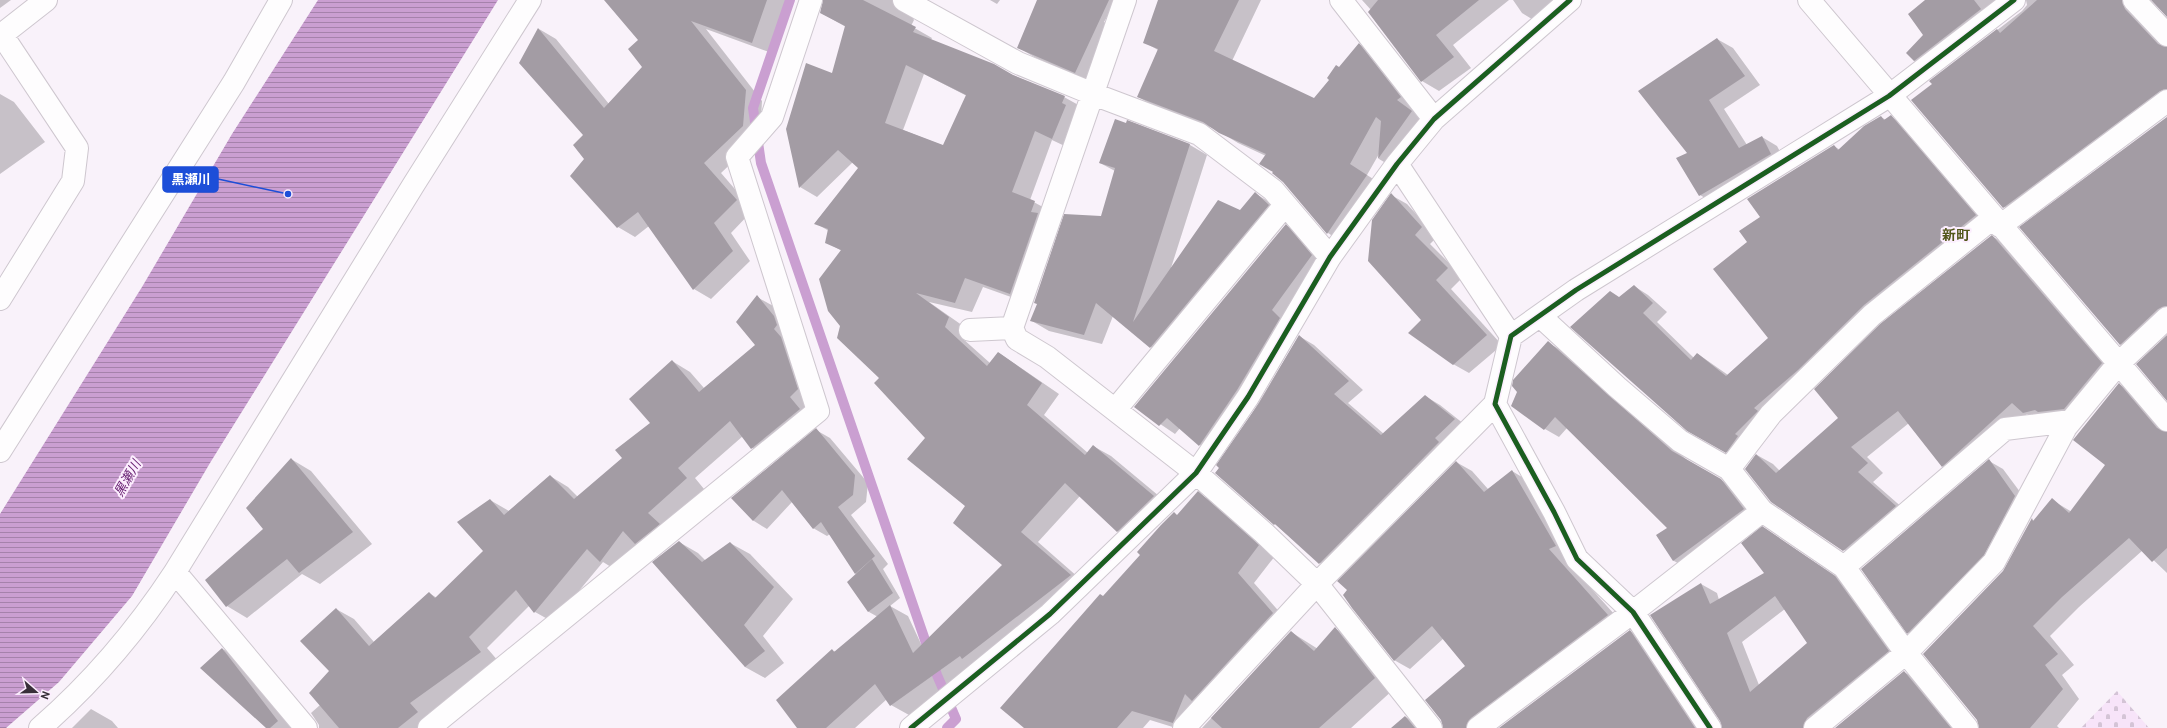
<svg xmlns="http://www.w3.org/2000/svg" width="2167" height="728" viewBox="0 0 2167 728" font-family="Overpass,'Noto Sans JP',sans-serif">
<style>
.cemetery{fill:url(#cemetery-stones)}
.water{fill:url(#water-rules)}
.shadow{fill:#0003;fill-rule:evenodd}
.lines{fill:none;stroke-linecap:round;stroke-linejoin:round}
.stream{stroke:#ca9fd1;stroke-width:10}
.building{fill:#a39ca4;fill-rule:evenodd}
.street-casing{stroke:#cec7cf;stroke-width:24}
.street{stroke:#fefdfe;stroke-width:22}
.cycleway-casing{stroke:#fceefe;stroke-width:8}
.cycleway{stroke:#1b5e20;stroke-width:5}
.labels{text-anchor:middle;stroke-width:4;stroke-linejoin:round;paint-order:stroke}
.water-label{font-size:13px;font-style:italic;fill:#651d70;stroke:#fceefe}
.quarter-label{font-size:14px;font-weight:bold;fill:#52551a;stroke:#fceefe}
.leader{fill:none;stroke:#1d4ed8;stroke-width:1.5}
.callout-dot{fill:#1d4ed8;stroke:#fceefe;stroke-width:1.5}
.callout{fill:#1d4ed8;stroke:#1d4ed8;stroke-width:1.5}
.callout-label{font-size:13px;text-anchor:middle;font-weight:bold;fill:#fff}
</style>
<defs>
<pattern id="cemetery-stones" width="16" height="16" patternUnits="userSpaceOnUse"><rect width="16" height="16" fill="#f7e4f9"/><path d="M2 7V4a2 2 0 0 1 4 0v3zM10 15v-3a2 2 0 0 1 4 0v3z" fill="#d4c4d6"/></pattern>
<pattern id="water-rules" width="6" height="5" patternUnits="userSpaceOnUse"><rect width="6" height="5" fill="#ca9fd1"/><path d="M0 2.5h6" fill="none" stroke="#a582ab"/></pattern>
</defs>
<rect width="100%" height="100%" fill="#f9f2fa"/>
<!-- cemetery -->
<path class="cemetery" d="M2117 691 2149 728H2081Z"/>
<!-- water -->
<path class="water" d="M318 0H498L210 463 132 596 59 682 6 728H0V514L142 287 232 134Z"/>
<!-- shadow -->
<path class="shadow" d="M0 0H11L0 8Z
M605 0H787L769 52 706 29 762 101 760 136 721 173 753 210 731 233 750 261 711 299 694 289 649 226 635 237 618 227 585 159V135L539 29 556 39 609 104 643 67 640 41Z
M828 0H914L909 11 914 20 911 26 932 38 931 40 1064 97 1082 107 1069 148 1052 140 1030 200 1052 212 1028 303 983 287 972 312 929 302 966 328 962 338 990 363 999 353 1059 394 1044 415 1088 453 1093 446 1111 456 1171 506 1135 542 1117 531 1080 496 1038 542 1087 585 909 715 891 705 887 699 855 728H798L832 650 836 652 878 617 869 612 849 582 857 575 830 534 827 536 813 528 792 502 767 529 754 521 733 498 816 430 830 438 868 483 866 502 851 515 888 564 883 569 900 598 890 606 908 616 922 646 1004 565 926 438 841 326 842 251 826 242 829 231 815 223 860 168 853 162 817 197 800 187 846 27 823 14ZM924 74 967 96 944 146 903 130Z
M990 0H1000L997 4Z
M1038 0H1117L1104 22 1117 29 1093 82 1036 58 1019 48Z
M1159 0H1261L1232 61 1314 99 1359 44 1377 54 1418 107 1413 111 1429 122 1396 169 1379 159V154L1367 175 1384 186 1345 244 1328 233 1283 181 1266 156 1238 143 1215 129 1156 107 1138 97 1158 50 1144 42Z
M1362 0H1509L1453 45 1471 68 1439 91 1422 81 1376 22 1369 12 1371 10Z
M1513 0H1566L1540 24 1522 13Z
M1926 0H2023L1931 71 1914 61 1925 35Z
M2026 0H2144L2142 19 2167 46V108L2021 217 2004 207 1931 81 2022 11 2027 5Z
M1717 39 1733 48 1760 85 1724 109 1747 145 1762 137 1777 146 1786 163 1715 204 1700 195 1688 153Z
M0 94 14 102 45 142 0 174Z
M1881 117 1886 120 1891 117 1905 125 1990 224 1878 313 1740 460 1688 430 1619 298 1634 286 1648 295 1667 312 1657 322 1694 358 1698 354 1728 375 1769 338 1749 242 1761 217 1834 146 1840 150Z
M2167 118V327L2138 354 2120 344Z
M1128 121 1190 145 1207 155 1171 268 1240 211 1256 194 1273 204 1168 358 1151 347 1113 316 1102 344 1049 331 1032 321 1102 217 1115 171 1100 163Z
M1391 195 1407 204 1437 237 1430 244 1463 277 1451 289 1502 345 1469 373 1453 364 1422 320Z
M1286 225 1301 234 1326 264 1215 454 1200 445 1180 428 1175 434 1135 407Z
M1992 236 2008 246 2118 373 2081 418 2040 422 2027 414 1959 475 1943 466 1909 423 1867 457 1883 473 1873 482 1912 516 1860 560 1844 550 1757 455 1773 464 1780 471 1839 418Z
M757 297 775 307 816 400 770 459 752 448 743 436 695 478 704 489 665 524 619 572 603 562 553 622 535 612 530 605 487 648 499 662 428 714 436 723 429 728H319V725L311 713 320 705 331 671 336 609 354 619 374 642 429 593 437 598 485 551 490 500 509 511 550 476 568 487 578 497 623 458 652 423 672 361 690 372 704 388 757 345Z
M1299 336 1314 345 1363 390 1348 403 1384 434 1425 396 1440 405 1469 428 1335 572 1320 563 1216 473Z
M1548 343 1563 351 1687 460 1735 488 1758 518 1689 569 1674 561 1657 536 1668 528 1567 428 1559 437 1545 429Z
M2119 384 2136 394 2167 428V573L2143 550 2079 607 2050 636 2074 665 2062 675 2079 699 2057 726 2059 728H1990L2004 571 2032 520 2034 521 2052 500 2072 512 2106 465Z
M291 459 311 471 372 544 320 584 302 574 247 618 227 606 264 529Z
M1989 461 2003 469 2029 504 1922 641 1908 633Z
M1456 462 1472 471 1488 489 1512 471 1527 480 1570 555 1564 558 1623 624 1485 728H1444L1467 666 1444 638 1410 669 1394 660Z
M1198 493 1215 503 1275 556 1254 583 1290 624 1176 728 1150 720 1143 728H1026L1104 597Z
M1763 528 1851 586 1904 660 1822 728H1723L1701 584 1717 593 1719 600 1765 574ZM1785 609 1809 644 1759 685 1742 642Z
M679 542 698 553 706 561 730 543 750 554 793 599 763 636 784 663 765 678 745 667Z
M1336 629 1355 640 1394 689 1351 728H1202L1291 632 1318 649Z
M1630 631 1645 640 1704 728H1501Z
M223 649 238 658 291 728H267Z
M1904 672 1920 681 1959 728H1836Z
M91 709 112 721 118 728H72Z
M1406 717 1421 726 1423 728H1392Z"/>
<g class="lines">
<!-- stream -->
<path class="stream" d="M790 0 753 108 761 163 937 675 956 719 947 728"/>
</g>
<!-- building -->
<path class="building" d="M604 0H767L752 43 691 21 746 90 743 126 704 163 737 200 714 223 733 251 693 290 638 212 617 228 570 176 584 159 573 145 583 135 519 63 538 28 604 108 642 67 628 49 638 40Z
M823 0H863L916 27 913 32 994 64 1013 75 1065 96 1062 103 1066 105 1052 139 1035 131 1012 192 1035 201 1031 212 1038 213 1010 294 965 278 955 303 916 293 949 317 945 327 987 366 998 352 1042 383 1027 405 1085 455 1093 445 1154 496 1117 532 1065 483 1021 532 1071 575 962 659 960 656 890 706 875 684 826 728H797L776 700 832 649 834 652 890 605 913 653 1002 565 953 523 965 506 907 459 925 438 874 383 879 378 837 338 840 326 828 311 819 279 841 250 825 243 828 229 814 224 858 168 838 150 799 188 786 129 806 63 832 73 845 26 820 13ZM906 65 966 95 943 145 885 123Z
M1037 0H1109L1075 73 1017 48Z
M1158 0H1239L1214 51 1314 98 1329 80 1327 78 1336 65 1339 67 1359 43 1401 97 1397 100 1412 111 1378 159 1381 121 1376 117 1350 164 1367 175 1327 234 1283 182 1272 173 1273 172 1259 164 1266 154 1219 133 1203 122 1137 97 1158 49 1143 43Z
M1378 0H1479L1436 35 1454 57 1421 82 1368 12Z
M1925 0H1974L1981 9 1914 61 1906 53 1923 35 1908 14Z
M2037 0H2122L2125 9 2158 44 2167 47V89L2160 91 2003 208 1911 100 1932 84 1929 81 1997 29 2000 33Z
M2151 0H2167V17Z
M1717 38 1745 76 1709 100 1739 148 1762 136 1771 154 1699 196 1676 158 1687 153 1638 91Z
M1891 115 1976 215 1864 305 1798 370 1754 408 1758 411 1735 434 1738 436 1726 453 1687 431 1570 327 1610 291 1619 297 1634 285 1653 303 1643 313 1691 360 1697 353 1726 376 1768 338 1713 269 1747 242 1739 231 1760 217 1747 199 1834 145 1838 150 1864 126 1881 116 1884 120Z
M2167 117V306L2158 309 2120 345 2019 227Z
M1115 119 1126 123 1127 120 1190 144 1133 322 1218 200 1240 210 1255 192 1269 205 1150 348 1096 303 1084 335 1030 321 1037 304 1034 303 1064 214 1101 216 1115 168 1099 163Z
M1391 193 1422 227 1415 235 1448 268 1436 280 1487 335 1453 365 1408 333 1421 320 1368 261 1372 220Z
M1286 224 1312 255 1272 310 1280 318 1237 390 1199 446 1167 418 1159 426 1134 407Z
M1992 235 2102 363 2064 409 2038 412 2035 410 2023 413 2012 403 1942 467 1898 411 1851 447 1868 463 1858 472 1896 506 1843 551 1771 502 1745 469 1756 454 1776 473 1838 418 1814 389 1880 324Z
M757 295 774 316 777 325 774 329 781 337 798 389 790 397 800 409 751 449 730 421 678 468 687 478 648 513 660 524 635 544 623 531 600 562 587 549 534 613 516 590 469 637 481 652 410 703 418 712 398 728H339L309 693 329 671 300 641 336 608 369 646 429 592 435 598 483 551 457 522 490 499 504 515 550 475 574 499 622 458 615 450 650 423 629 399 672 360 699 392 755 345 736 322Z
M1299 335 1349 381 1334 394 1381 435 1425 395 1455 419 1435 438 1439 442 1319 564 1275 524 1274 525 1215 473 1219 468 1216 465 1259 403Z
M2167 335V401L2136 364Z
M1548 341 1672 451 1721 479 1744 509 1673 561 1656 535 1667 528 1555 417 1544 430 1511 406 1517 392 1512 386 1513 380Z
M2119 383 2157 428 2167 432V548L2152 562 2129 538 2062 597 2033 626 2058 654 2045 665 2063 689 2030 728H1979L1977 720 1923 654 2003 571 2032 518 2033 521 2052 498 2069 513 2105 465 2073 440Z
M816 428 855 475 853 495 838 507 875 556 855 574 821 522 813 529 782 490 753 521 731 498Z
M291 458 353 532 299 573 287 559 226 607 205 580 263 529 246 508Z
M1989 459 2015 496 1984 555 1907 634 1861 569Z
M1456 461 1484 492 1512 470 1556 546 1549 549 1608 615 1471 718 1466 728H1443L1441 720 1425 700 1465 666 1432 626 1394 661 1352 608 1343 595 1347 590 1337 581Z
M1198 491 1259 545 1238 573 1273 613 1192 701 1185 694 1173 723 1132 711 1117 728H1024L1000 708 1100 594 1103 596 1140 555 1137 552 1161 525 1174 512 1177 515Z
M1762 526 1835 576 1889 651 1807 718 1803 728H1722L1720 721 1650 615 1701 583 1710 604 1764 573 1741 543ZM1775 596 1807 643 1750 692 1727 633Z
M679 541 702 562 730 542 774 587 744 625 765 651 745 667 652 562Z
M872 559 893 593 868 612 847 582Z
M1335 627 1375 678 1319 728H1222L1211 718 1291 631 1314 651Z
M1630 630 1695 728H1499Z
M222 648 278 721 270 728H266L200 668Z
M1904 671 1951 728H1835Z
M1405 716 1415 728H1391Z"/>
<g class="lines">
<defs>
<path id="street" d="M904 0 1018 63 1093 94 1199 134 1273 190 1330 257
M1125 0 1012 328 1017 339 1047 357 1196 473 1264 533 1317 584 1431 728
M1341 0 1434 119
M1809 0 2167 420
M2134 0 2167 35
M0 36 46 0
M1397 164 1511 336
M2000 226 2167 101
M0 299 73 181 77 148 2 35
M1540 316 1617 387 1680 441 1729 469
M970 330 1012 328
M1115 410 1285 205
M0 451 234 82 281 0
M1762 511 1844 567
M175 572 414 184 530 0
M40 728C93 682 137 630 175 572L306 728
M429 728 818 411 737 157 772 117 811 0
M911 728 1050 614 1196 473 1248 397 1330 257 1397 164 1434 119 1570 0
M1184 728 1317 584 1495 404
M1478 728 1633 612 1762 511 1729 469 1771 414 1872 315 1993 218
M1710 728 1633 612 1577 559 1554 512 1495 404 1511 336 1576 290 1889 96 2014 0
M1815 728 1906 653 1994 562 2066 427 2118 364 2167 318
M1967 728 1906 653 1844 567 2005 429 2071 421"/>
</defs>
<!-- street casing -->
<use href="#street" class="street-casing"/>
<!-- street -->
<use href="#street" class="street"/>
<defs>
<path id="cycleway" d="M911 728 1050 614 1196 473 1248 397 1330 257 1397 164 1434 119 1570 0
M1710 728 1633 612 1577 559 1554 512 1495 404 1511 336 1576 290 1889 96 2014 0"/>
</defs>
<!-- cycleway casing -->
<use href="#cycleway" class="cycleway-casing"/>
<!-- cycleway -->
<use href="#cycleway" class="cycleway"/>
</g>
<g class="labels">
<!-- water labels -->
<g class="water-label">
<text transform="translate(127 478) rotate(-60)" y="5">黒瀬川</text>
</g>
<!-- quarter labels -->
<g class="quarter-label">
<text x="1956" y="240">新町</text>
</g>
</g>
<!-- callouts -->
<path class="leader" d="M288 194L218 179"/>
<circle class="callout-dot" cx="288" cy="194" r="4"/>
<rect class="callout" x="163" y="167" width="55" height="25" rx="4"/>
<g class="callout-label">
<text x="191" y="184">黒瀬川</text>
</g>
<!-- north arrow -->
<g transform="translate(36 692) rotate(110)" stroke="#fceefe" stroke-width="3" paint-order="stroke">
<path d="M0-3L7 15L0 10L-7 15Z" fill="#382f39"/>
<text y="-6" font-size="11" font-weight="bold" text-anchor="middle" fill="#382f39">N</text>
</g>
</svg>
